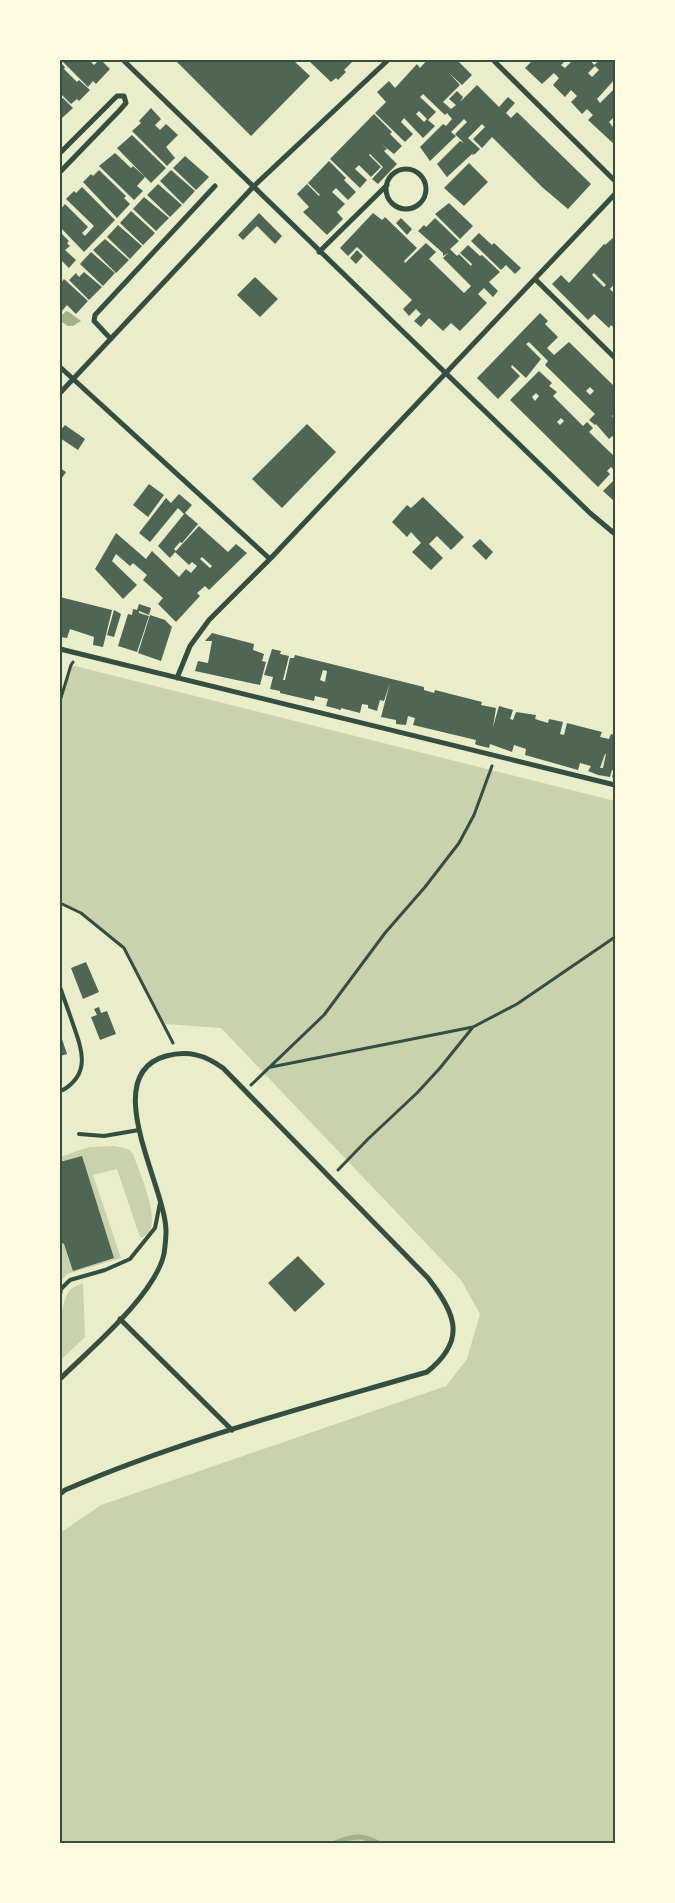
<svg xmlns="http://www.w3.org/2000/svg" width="675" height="1903" viewBox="0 0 675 1903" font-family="'PT Sans Narrow',sans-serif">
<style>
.green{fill:#cad2ad}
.water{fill:#a3b18a}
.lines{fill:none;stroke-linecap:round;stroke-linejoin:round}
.stream{stroke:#a3b18a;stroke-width:5}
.building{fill:#4f6655;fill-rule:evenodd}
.path{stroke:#344e41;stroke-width:3}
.service{stroke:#344e41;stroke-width:4}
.minor{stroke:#344e41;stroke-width:5}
.neatline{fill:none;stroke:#344e41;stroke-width:2}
</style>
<rect width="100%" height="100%" fill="#e9edc9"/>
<!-- green -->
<path class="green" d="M71 665 615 801V1843H60V1533L101 1505 446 1386 467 1359 480 1314 461 1280 221 1028 164 1024 124 948 81 913 60 903V701Z
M114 1146 128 1149 133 1154C139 1171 158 1213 150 1230 149 1233 145 1236 142 1238L140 1237 117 1169 93 1175 121 1258 67 1274 60 1282V1157L89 1147Z
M83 1283 85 1337 60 1361C60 1343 58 1301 72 1288 75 1286 80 1285 83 1283Z"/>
<!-- water -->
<path class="water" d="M66 311 69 312 81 321 73 326H68L60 321V317Z"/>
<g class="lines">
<!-- stream -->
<path class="stream" d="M335 1843C353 1836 361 1834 378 1843
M614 1843 615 1842"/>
</g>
<!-- building -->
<path class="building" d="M61 60H89L94 65 99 60H101L110 69 96 84 93 81 88 87Z
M175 60H293L310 76 251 136Z
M308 60H354L344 70 346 72 338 80 336 78 331 82Z
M427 60H457L472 75 462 85 449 73 460 85 443 102 451 109 456 105 449 99 457 91 463 97 460 102 477 85 499 107 508 97 515 103 506 113 511 118 517 112 591 184 568 209 542 187 492 137 482 148 473 139 485 127 482 124 468 138 480 149 475 154 472 155 473 153 447 177 437 164 460 141 464 143 455 134 467 122 464 119 451 132 456 136 430 161 420 147 443 124 446 126 452 119 447 113 445 115 423 94 420 97 436 112 428 120 435 126 423 138 404 118 401 122 413 134 405 142 375 113 386 102 377 92 389 81 395 88 417 64 420 68ZM419 111 427 119 424 122 416 114Z
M533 60H566L561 65 565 68 573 60H590L595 66 588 73 592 77 599 70 594 65 600 60H615V79L597 99 600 103 615 88V116L609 122 613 127 615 125V145L588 120 593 115 587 109 582 114 571 102 577 96 571 90 565 97 553 85 559 78 554 73 542 84 525 68Z
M60 62 65 67 64 69 77 82 79 80 90 90 79 101 77 99 71 104 60 93Z
M63 98 73 108 62 118 60 116V99Z
M151 108 161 119 155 125 160 130 166 124 178 135 166 147 175 158 167 166 132 131 141 123 139 121Z
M374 114 392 132 390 134 402 146 394 154 380 143 387 149 384 151 397 164 378 184 372 179 383 167 370 154 369 155 381 167 371 177 359 165 355 169 367 180 360 188 330 159Z
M132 135 166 168 151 183 117 148Z
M115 153 131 168 133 166 145 177 137 186 143 191 134 200 99 166Z
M185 156 209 177 196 190 173 168Z
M329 161 346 178 344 180 356 192 348 200 336 188 332 192 345 204 337 212 343 219 327 235 303 212 309 207 297 194 307 184 319 196 320 195 308 183Z
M469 163 488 182 464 206 444 188Z
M99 170 126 196 124 198 130 204 117 218 83 182 91 174 93 176Z
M171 170 195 191 183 204 160 181Z
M158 184 182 205 170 217 147 195Z
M82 187 115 220 84 252 60 227V210L65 204 88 227 82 233 85 236 94 226 66 199 74 191 76 193Z
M144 197 169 218 156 231 133 209Z
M449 203 473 226 460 239 435 214Z
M131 211 155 233 143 245 120 223Z
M259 213 282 236 275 244 257 226 243 240 238 235Z
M373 213 382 220 385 217 417 248 404 261 405 263 426 243 436 252 429 259 464 293 471 286 443 258 448 253 443 256V253L418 231 424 225 426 227 435 218 459 241 450 249 457 256 459 254 471 266 472 264 460 253 468 245 480 256 482 255 500 272 489 282 498 291 493 297 484 288 478 294 487 303 460 331 451 323 443 331 429 318 421 327 414 321 421 314 416 309 409 316 403 309 412 300 357 247 348 256 340 248Z
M401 218 412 229 407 235 396 223Z
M118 225 142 246 130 259 107 237Z
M60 232 69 241 67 243 70 246 65 250 76 260 69 268 60 259Z
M479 233 492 245 494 243 521 268 515 274 506 265 501 270 471 241Z
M615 236V283L610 289 615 294V329L611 325 609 328 594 314 588 320 552 284 561 275 569 283 604 244 605 245ZM594 273 606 285 604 287 592 275Z
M105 239 129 260 116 273 93 250Z
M357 250 363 256 356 264 350 258Z
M91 252 115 273 103 286 80 264Z
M84 272 102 287 89 300 69 280 76 273 79 277Z
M255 277 278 299 260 317 237 295Z
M64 279 88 301 76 314 67 305 60 313V284Z
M540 313 548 321 545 324 558 337 547 348 554 355 569 342 615 387V413L612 416 615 420V434L609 439 596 424 595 425 589 420 595 414 545 365 548 361 529 342 526 344 541 359 526 378 512 365 511 367 520 376 498 399 477 378ZM590 387 594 391 590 395 586 391Z
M539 371 552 383 549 386 557 392 553 396 583 426 587 422 593 428 589 432 615 457V469L614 470 611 467 607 471 610 474 598 487 510 400ZM536 393 539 396 535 401 532 397ZM561 418 564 421 560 425 557 422Z
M307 424 336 452 282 508 252 479Z
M65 425 85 439 78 450 60 438V431Z
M60 468 66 472 60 481Z
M615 479V502L603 491Z
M149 484 164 495 148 517 133 505Z
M179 494 192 505 185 513 198 524 182 543 180 542 174 549 176 551 170 558 158 546 184 514 178 508 150 542 139 533 166 498 171 503Z
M423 497 464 537 451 550 437 536 429 544 443 558 431 570 412 552 421 543 411 532 407 537 392 522 407 505 411 508Z
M199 526 228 552 236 544 247 553 209 590 205 586 197 593 200 596 176 622 158 604 163 598 143 580 147 575 133 563 130 566 116 554 112 561 137 585 123 599 95 569 116 533 146 559 152 551 179 577 186 569 191 573 197 566 192 562 189 565 175 552ZM202 557 212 566 210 568 200 559Z
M480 539 493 552 486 560 472 546Z
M60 597 112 610 103 647 93 645 94 637 70 629 67 638 60 637Z
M139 604 151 608 149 615 139 611V613L149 616 137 652 118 646 128 614 132 615 133 609 137 610Z
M114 610 121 614 114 637 107 635Z
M150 615 165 620 172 627 161 661 138 653Z
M212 633 254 644 253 650 264 654 262 661 266 662 260 685 195 671 198 661 208 663 212 641H205Z
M272 649 281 651 280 654 289 656 283 680H285L290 658H294L295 655 424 687V690L434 693 435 690 482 702 481 705 496 708 493 727 499 706 513 710 510 719 513 720 516 712 536 715 535 719 548 723 549 719 563 722 560 734 564 735 567 723 602 732 600 737 609 739 611 734 615 735V778L612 777 614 771 612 770 610 777 598 775 588 771 591 766 580 763 578 770 525 755 526 749 514 745 512 752 490 744 489 748 477 745 475 744 476 740 413 725 415 718 408 716 406 725 396 724V720L381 717 390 683 384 701 380 700 377 711 368 708V705L362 704 360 713 341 708V710L326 706 328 699 315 696 314 701 280 693V691L270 689 273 677 264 675ZM323 670 327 671 325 682 320 680ZM605 754H606L603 768H600Z
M86 962 99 992 83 999 71 968Z
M99 1007 101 1013 107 1011 116 1034 100 1040 91 1017 97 1015 94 1009Z
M60 1033 67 1054 60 1056Z
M82 1156 114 1258 73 1271 64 1244 60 1242V1162Z
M298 1256 325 1284 295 1312 268 1283Z"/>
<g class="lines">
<!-- path -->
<path class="path" d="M60 701 71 665 73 662
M60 903 81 913 124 948 173 1043
M271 1067 473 1027
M251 1085 324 1015 385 933 425 887 459 843 474 815 492 766
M338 1170 368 1139 417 1093 440 1068 473 1027 517 1004 615 937"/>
<!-- service -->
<path class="service" d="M60 987C64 999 69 1012 73 1024 82 1050 91 1073 63 1090
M79 1134 104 1136 139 1130
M60 1295 61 1289 70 1280 105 1270 130 1259 155 1228 160 1203"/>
<!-- minor -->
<path class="minor" d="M123 60 590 513 615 534
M493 60 615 181
M60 153 117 96H124L126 103 119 111 60 172
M386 189a20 20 0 1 1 40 0a20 20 0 1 1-40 0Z
M319 252 387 185
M535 279 615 358
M111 339 94 321 95 315 215 186
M60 367 270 559
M60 393 254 186 388 60
M60 649 615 785
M177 678 190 646 209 620 270 559 615 194
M120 1319 232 1430
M60 1379C90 1349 155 1295 164 1254 165 1247 166 1238 166 1231 166 1187 97 1075 166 1056 188 1050 205 1055 223 1068L428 1278C456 1314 467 1340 427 1372 307 1407 180 1440 65 1490L60 1494"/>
</g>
<!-- border -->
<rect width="675" height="1903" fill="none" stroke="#fefae0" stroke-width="122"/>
<rect x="61" y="61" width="553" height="1781" class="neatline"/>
</svg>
